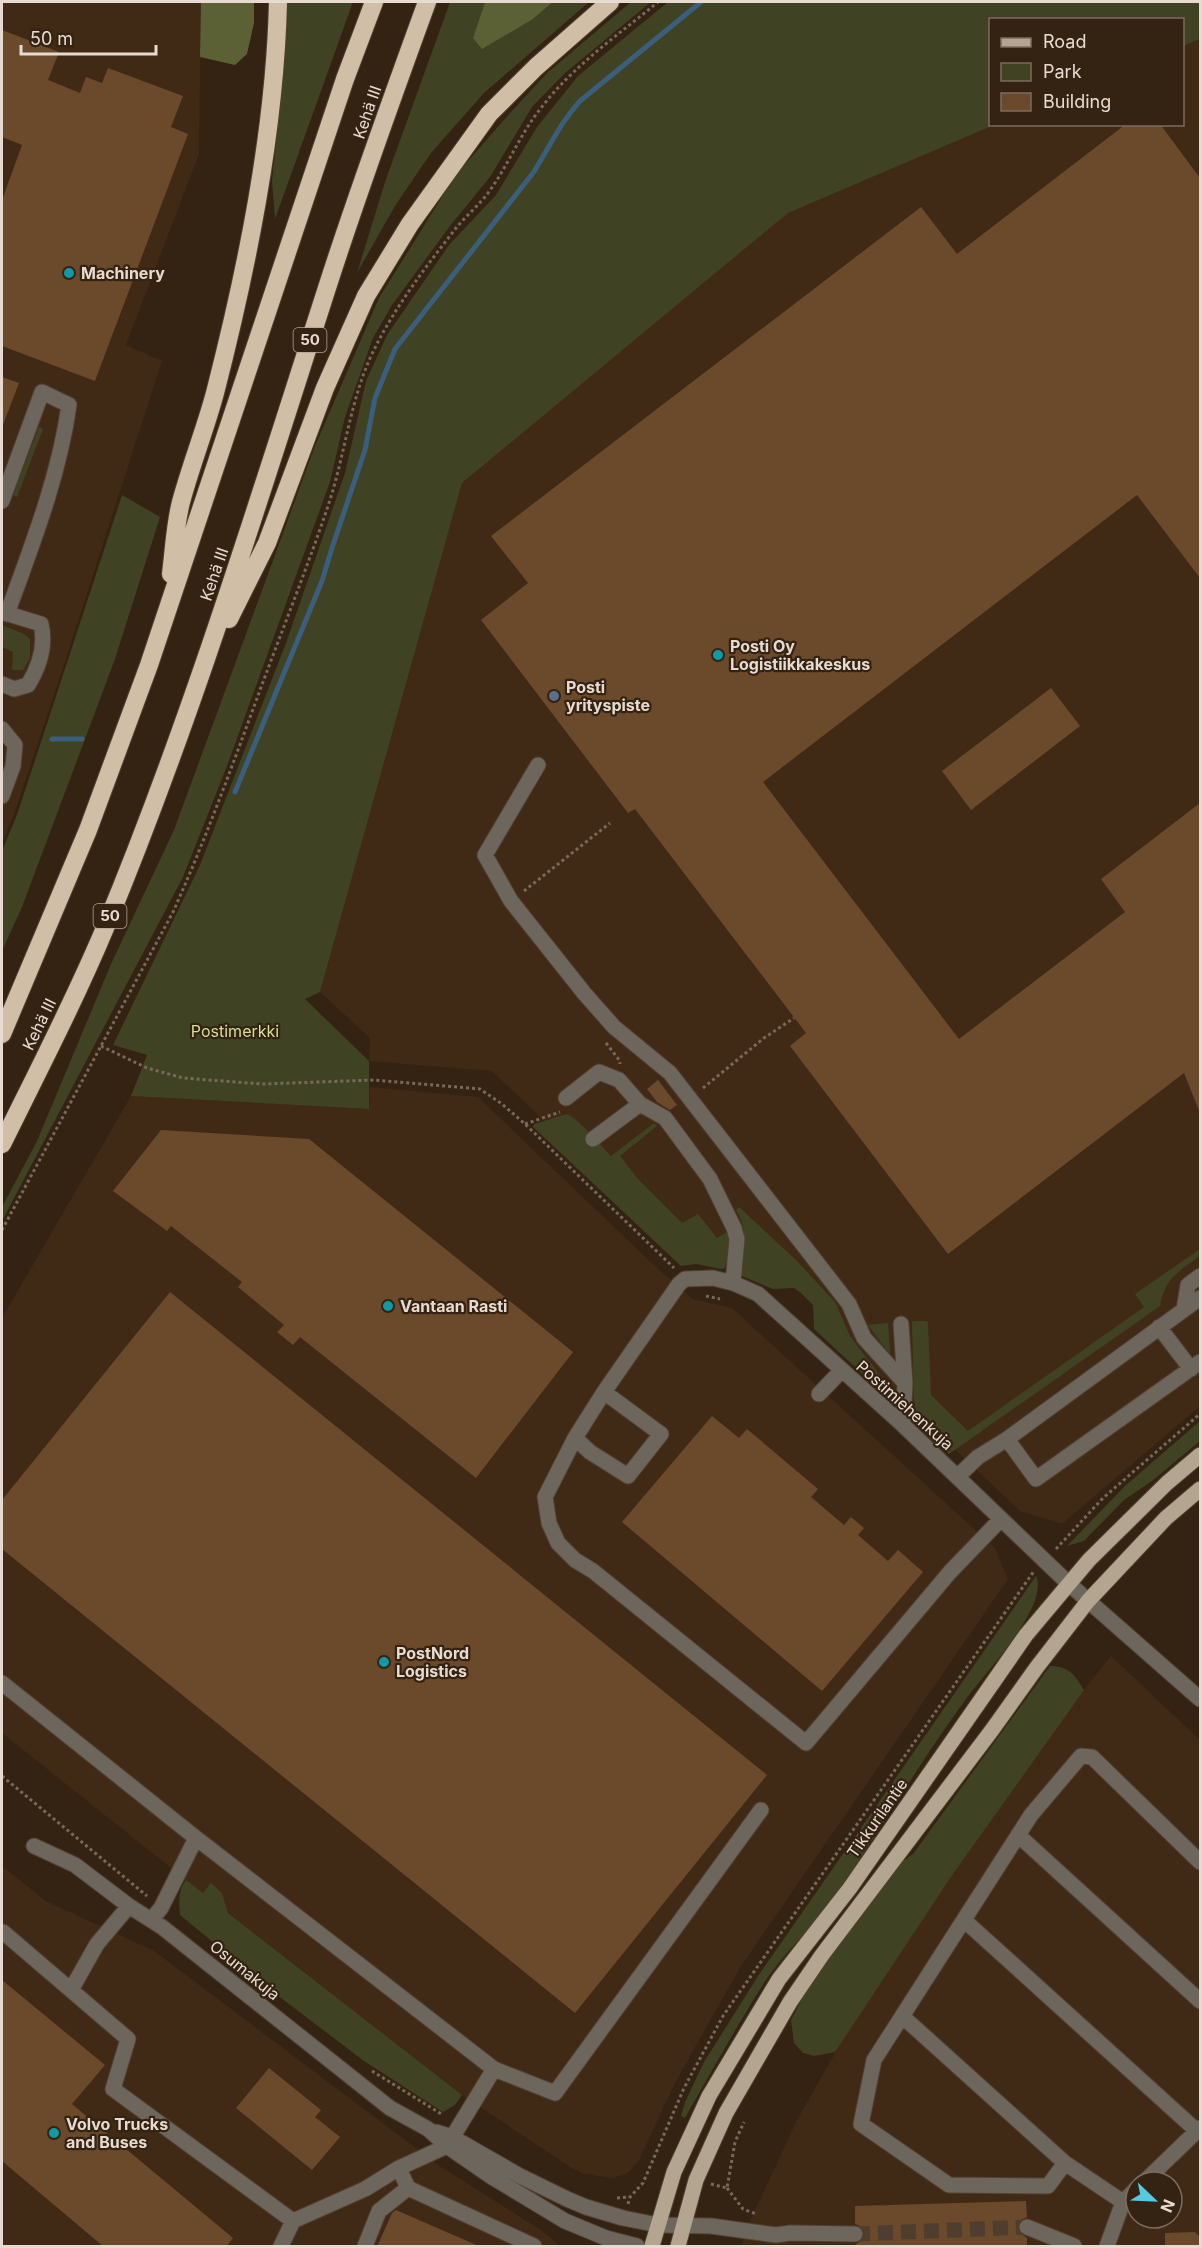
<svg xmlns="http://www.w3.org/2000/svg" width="1202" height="2248" viewBox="0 0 1202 2248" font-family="Inter,sans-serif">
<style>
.built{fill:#412a15;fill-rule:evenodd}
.green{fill:#3f4323}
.forest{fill:#5b6135}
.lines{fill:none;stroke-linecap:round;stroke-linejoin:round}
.stream{stroke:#3a5e7c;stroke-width:5}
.building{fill:#6b492b}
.minor-tunnel{stroke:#4f3e2f;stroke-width:15;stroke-dasharray:15 8;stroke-linecap:butt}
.minor-casing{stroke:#514031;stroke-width:17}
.major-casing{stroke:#514031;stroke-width:17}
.highway-casing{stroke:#514031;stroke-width:20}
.path{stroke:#79695c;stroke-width:3;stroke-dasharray:3 3;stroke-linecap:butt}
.minor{stroke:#6d665c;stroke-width:15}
.major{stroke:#b4a591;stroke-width:15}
.highway{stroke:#d0bea6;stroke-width:18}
.culture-dot{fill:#0f9aa8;stroke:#342212;stroke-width:2}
.service-dot{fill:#5c6f8a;stroke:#342212;stroke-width:2}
.labels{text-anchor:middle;stroke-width:4.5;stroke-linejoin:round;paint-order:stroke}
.shield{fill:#342212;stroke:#b1a498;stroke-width:1.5}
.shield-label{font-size:15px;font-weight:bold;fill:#e7dbd1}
.street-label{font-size:16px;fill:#e7dbd1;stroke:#342212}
.poi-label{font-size:16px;font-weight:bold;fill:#e7dbd1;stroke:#342212;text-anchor:start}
.park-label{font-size:16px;fill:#d5df97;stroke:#342212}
</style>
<rect width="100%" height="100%" fill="#342212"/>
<!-- built -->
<path class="built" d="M2 2H201L199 154 126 345 162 361 65 662 15 812 2 843Z
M1200 39V1406L1062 1524 1020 1511 821 1323 826 1308 796 1280 779 1284 676 1247 492 1071 369 1061 370 1038 320 992 462 483 788 213 994 125 1182 124 1183 46Z
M370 1087 478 1097 656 1267 693 1299 732 1308 995 1548 1008 1579 741 1966 675 2083 639 2160 628 2173 613 2178 584 2174 570 2167 462 2095 186 1880 2 1733V1318L131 1096 369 1109Z
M1111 1656 1200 1740V2246H741L749 2223 797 2120 844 2037 953 1874 1071 1706ZM1136 2182H1172V2218H1136Z
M2 1866 46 1901 154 1951 441 2167 541 2230 560 2246H2Z"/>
<!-- green -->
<path class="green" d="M286 2H353L275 219 272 181 281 95Z
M450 2H485L473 38 533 19 553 2H589L484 93 431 153 395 206 357 273 385 182Z
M631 2H651L565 73 532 107 490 177 450 226 392 305 373 338 345 417 330 482 227 766 183 877 2 1221V1207L37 1141 111 964 174 830 315 446 379 298 455 176 510 113 548 72Z
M668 2H1200V39L1183 46 1182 20H990V124L994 125 788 213 462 483 320 992 305 999 369 1061V1109L131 1096 147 1055 113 1045 200 865 286 643 345 473 366 381 387 335 449 245 496 195 537 127 578 76Z
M39 427 43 429 17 497 13 495Z
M122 495 160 517 115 659 22 907 2 951V851L18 812Z
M2 625 24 634 30 639V658L23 670H12L13 652 2 647Z
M567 1114C579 1119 600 1145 611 1156L654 1123 657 1126 620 1156 638 1179 682 1223 698 1214 717 1238 727 1232 730 1248 725 1268 721 1269 696 1264 681 1266 533 1127 534 1124Z
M739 1207 797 1261 835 1302 850 1336 885 1382 877 1385 871 1382 814 1329 813 1305 801 1293 794 1288 773 1289 742 1276 740 1274C744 1251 749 1231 736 1210Z
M1200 1249V1256C1179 1271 1165 1278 1160 1306L949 1454C931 1444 916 1425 914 1405L912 1321H927L928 1323 931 1395 968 1431 1144 1307 1135 1294Z
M888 1323 890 1353H889L868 1325Z
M1200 1421V1441L1152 1481 1124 1500 1084 1541 1067 1546 1125 1486Z
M1036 1576C1050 1606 983 1675 966 1699 919 1763 880 1831 835 1896 817 1923 793 1944 774 1969 760 1987 749 2008 737 2027 720 2057 702 2087 685 2118L681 2116 685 2102 704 2062 758 1976Z
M1050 1666C1069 1666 1075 1675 1084 1690L953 1874 835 2052 814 2056 803 2053 794 2043 791 2020 810 1983 900 1863 913 1854Z
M186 1880 203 1893 211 1883 222 1893 228 1913 462 2095 455 2105 443 2112 364 2061 281 1998 180 1915C179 1901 178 1891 186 1880Z"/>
<!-- forest -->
<path class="forest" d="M201 2H254V23L247 54 235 65 200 57Z
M485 2H553L533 19 482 49 473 38Z"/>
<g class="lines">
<!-- stream -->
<path class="stream" d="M52 739H82
M235 792 322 581 332 548 365 450 375 398 395 349 533 173C549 148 560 123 580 101L701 2"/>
</g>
<!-- building -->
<path class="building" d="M2 30 59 52 48 80 80 93 86 77 102 83 108 68 183 96 171 127 188 134 95 381 2 346V200L22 145 2 137Z
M1126 124H1160L1200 178V578L1137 495 763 782 959 1039 1125 912 1101 879 1200 803V1113L1184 1073 948 1254 790 1046 806 1033 635 809 628 813 481 620 528 583 491 536 921 207 957 254Z
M2 377 19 383 3 425 2 424Z
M1051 688 1080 726 971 810 942 771Z
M658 1080 677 1105 670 1110 657 1102 647 1089Z
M161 1130 309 1139 573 1352 476 1478 300 1337 293 1345 277 1332 284 1325 238 1287 242 1282 171 1226 167 1231 113 1191Z
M170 1292 767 1775 575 2013 2 1549V1500Z
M712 1416 739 1438 747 1429 818 1489 811 1497 844 1525 851 1517 864 1528 858 1535 888 1561 898 1550 923 1572 822 1691 622 1522Z
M2 1980 105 2065 72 2104 233 2238 226 2247H104L2 2161Z
M269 2068 321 2110 315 2117 340 2137 312 2170 236 2108Z
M1026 2201 1027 2217 1021 2220 1017 2228 1020 2233 1027 2238V2247H856V2244L863 2239 865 2234 860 2226 855 2224V2206Z
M396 2210 481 2247H377L392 2213Z
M1195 2232 1200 2237V2247H1165V2233Z"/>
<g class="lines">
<!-- minor-tunnel -->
<path class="minor-tunnel" d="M855 2234 1027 2227"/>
<defs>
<path id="minor" d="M2 501 42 392 69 405C59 477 32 545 7 614
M2 612 41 624C46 645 39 667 28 685L14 689 2 684
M2 729 15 745 13 766 2 796
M538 765 485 855 511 901 584 993 614 1027 670 1073 849 1304 864 1338 905 1383
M566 1098 599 1072 619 1080 640 1104 665 1118 710 1179 734 1228 737 1239 733 1283
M593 1139 640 1104
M1184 1309 1188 1285 1200 1276
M901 1324 905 1383 903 1425
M1159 1327 1191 1369
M819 1394 841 1371
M575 1438 590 1452 628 1476 661 1434 604 1392
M1007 1439 1036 1479 1200 1362
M957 1477 978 1457 1007 1439 1200 1298
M1001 1519 950 1572 806 1743 593 1571 575 1560 558 1543 549 1523 545 1497 575 1438 604 1392 679 1284 685 1279 713 1278 733 1283 758 1294 903 1425 1068 1583 1200 1699
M2 1683 196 1838 494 2069 555 2093 761 1810
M1018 1835 1200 2001
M34 1846 75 1865 129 1906 162 1927 390 2108 428 2129 447 2146 492 2177 565 2221 606 2238 637 2246
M151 1920 161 1908 196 1838
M964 1920 1197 2131
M2 1934 3 1932 128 2039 113 2089 293 2221
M71 1990 97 1944 129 1906
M902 2016 1065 2163
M436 2132 452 2137 520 2176 567 2199 586 2207 623 2218 658 2225 711 2226 776 2235 790 2233 855 2234
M399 2168 408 2188 534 2246
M1144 2182 1200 2128
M1123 2202 1065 2163 1048 2186 949 2185 861 2124 874 2060 1031 1815 1081 1756 1092 1757 1200 1862
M1027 2227 1074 2246
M281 2246 293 2221 365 2189 399 2168 447 2146 494 2069
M365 2246 379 2211 408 2188
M1107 2246 1123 2202 1136 2189"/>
<path id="major" d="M652 2246 674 2172 709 2096 779 1979 850 1888 1026 1635 1089 1560 1167 1483 1200 1455
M678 2246 696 2180 726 2113 790 2002 822 1955 992 1730 1037 1667 1088 1601 1166 1518 1200 1489"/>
<path id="highway" d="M171 574C174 551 175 525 181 502 191 465 205 430 215 393 247 268 275 131 278 2
M229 619 267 543 325 388 366 296 410 224 489 114 536 67 610 2
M2 1034 88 830 149 665 345 79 374 2
M2 1144C37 1073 74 1002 105 928 191 721 257 505 326 291 357 194 392 98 427 2"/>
</defs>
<!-- minor casing -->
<use href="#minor" class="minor-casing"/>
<!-- major casing -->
<use href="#major" class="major-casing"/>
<!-- highway casing -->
<use href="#highway" class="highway-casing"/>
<!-- path -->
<path class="path" d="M524 891 610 823
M606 1043 620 1061V1064
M101 1046 147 1068 183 1078 262 1084 374 1080 480 1089 502 1104 525 1124 674 1268
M703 1088 764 1038 794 1018
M525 1124 560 1112
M2 1230 173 912C204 843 230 772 256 701 280 635 307 569 329 503 345 454 350 402 371 356 393 309 425 268 456 228 466 216 478 206 488 193 508 166 520 134 541 108 573 66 618 35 658 2
M706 1296 720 1299
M1056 1549 1103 1498 1200 1414
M2 1776 147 1896
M372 2071 443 2115
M711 2184 727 2188 735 2142 744 2122
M727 2188 743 2209 756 2214
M617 2198 630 2197
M628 2204 630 2197 643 2183 684 2088 723 2016 1034 1571"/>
<!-- minor -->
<use href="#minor" class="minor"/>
<!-- major -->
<use href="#major" class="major"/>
<!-- highway -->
<use href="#highway" class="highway"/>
</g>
<!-- markers -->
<g class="culture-dot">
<circle cx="69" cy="273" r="6"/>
<circle cx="718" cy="655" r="6"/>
<circle cx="388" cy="1306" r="6"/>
<circle cx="384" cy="1662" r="6"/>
<circle cx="54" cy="2133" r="6"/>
</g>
<circle class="service-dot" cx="554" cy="696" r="6"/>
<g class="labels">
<!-- shield labels -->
<g class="shield">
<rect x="293.5" y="328" width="33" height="24" rx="4.5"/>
<rect x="93.5" y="904" width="33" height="24" rx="4.5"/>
</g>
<g class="shield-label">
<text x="310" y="345">50</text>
<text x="110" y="921">50</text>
</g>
<!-- street labels -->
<g class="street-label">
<text transform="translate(367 112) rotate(-71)" y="6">Kehä III</text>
<text transform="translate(214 574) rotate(-71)" y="6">Kehä III</text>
<text transform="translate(39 1024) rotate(-64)" y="6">Kehä III</text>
<text transform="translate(905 1405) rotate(42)" y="6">Postimiehenkuja</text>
<text transform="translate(877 1818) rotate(-55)" y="6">Tikkurilantie</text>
<text transform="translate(245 1970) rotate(39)" y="6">Osumakuja</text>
</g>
<!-- poi labels -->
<g class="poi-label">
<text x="81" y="279">Machinery</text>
<text x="730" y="652">Posti Oy<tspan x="730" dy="18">Logistiikkakeskus</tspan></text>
<text x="566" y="693">Posti<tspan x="566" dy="18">yrityspiste</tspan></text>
<text x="400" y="1312">Vantaan Rasti</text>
<text x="396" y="1659">PostNord<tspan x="396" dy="18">Logistics</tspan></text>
<text x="66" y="2130">Volvo Trucks<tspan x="66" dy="18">and Buses</tspan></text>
</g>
<!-- park labels -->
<g class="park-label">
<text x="235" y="1037">Postimerkki</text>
</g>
</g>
<!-- border -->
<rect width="1202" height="2248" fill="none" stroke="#e7dbd1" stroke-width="6"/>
<!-- legend -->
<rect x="989" y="18" width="195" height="108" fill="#342212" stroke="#7c6c5e" stroke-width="1.5"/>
<rect x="1001" y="38" width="30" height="9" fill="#b4a591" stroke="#7c6c5e" stroke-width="1.5"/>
<text x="1043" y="48" font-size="18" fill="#e7dbd1">Road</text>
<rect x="1001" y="63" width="30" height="18" fill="#3f4323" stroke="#7c6c5e" stroke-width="1.5"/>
<text x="1043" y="78" font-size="18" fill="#e7dbd1">Park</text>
<rect x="1001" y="93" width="30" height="18" fill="#6b492b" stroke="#7c6c5e" stroke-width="1.5"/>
<text x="1043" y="108" font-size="18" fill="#e7dbd1">Building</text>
<!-- north arrow -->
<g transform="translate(1154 2200) rotate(113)"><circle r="28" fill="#342212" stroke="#7c6c5e" stroke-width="1.5"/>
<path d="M0-4.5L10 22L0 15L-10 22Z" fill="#55cae0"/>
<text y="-9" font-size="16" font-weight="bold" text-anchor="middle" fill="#e7dbd1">N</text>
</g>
<!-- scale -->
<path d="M21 45v9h135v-9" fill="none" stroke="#e7dbd1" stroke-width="3"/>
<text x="30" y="45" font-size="18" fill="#e7dbd1" stroke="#342212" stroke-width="4.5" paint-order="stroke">50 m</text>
</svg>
